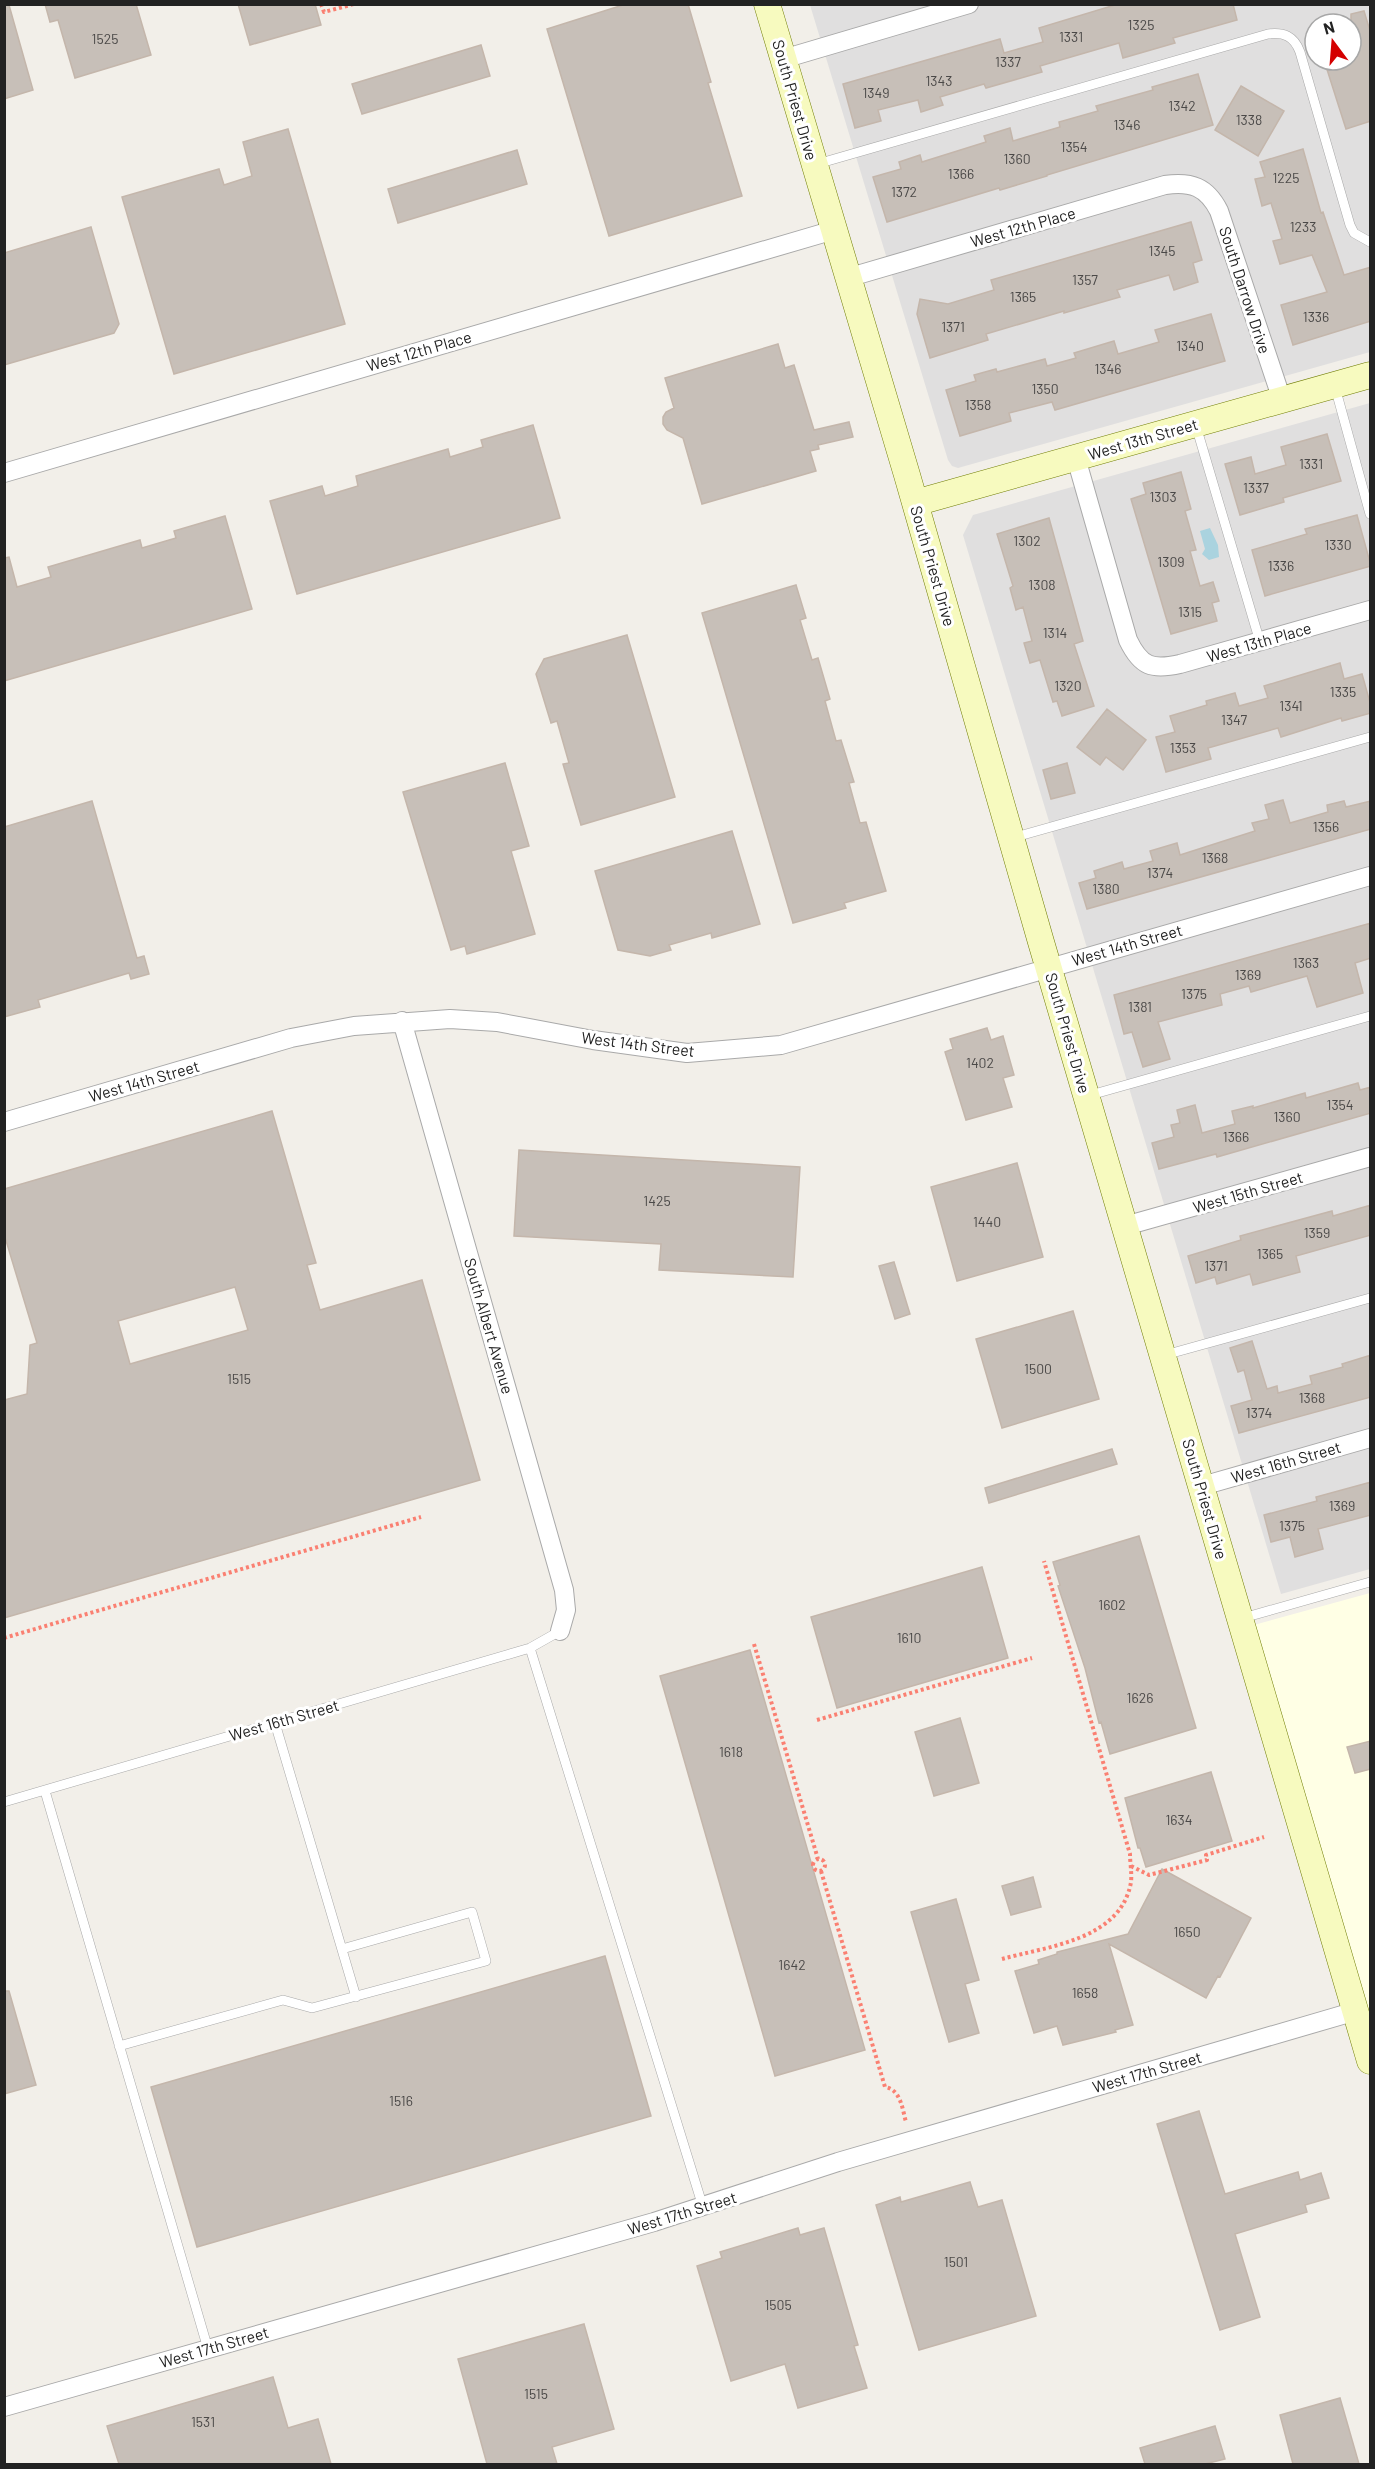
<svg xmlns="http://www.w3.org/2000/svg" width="1375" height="2469" viewBox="0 0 1375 2469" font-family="Barlow,sans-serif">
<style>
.residential{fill:#e0dfdf;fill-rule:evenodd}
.education{fill:#ffffe5}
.water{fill:#aad3df}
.building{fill:#c7bfb8;stroke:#c4b6ab;stroke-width:1.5;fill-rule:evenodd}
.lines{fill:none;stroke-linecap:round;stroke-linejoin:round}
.lane-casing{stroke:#a9a9a9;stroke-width:10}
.street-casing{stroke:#a9a9a9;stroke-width:20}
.secondary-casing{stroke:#707d05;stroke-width:27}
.path{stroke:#fa8072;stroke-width:4;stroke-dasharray:3 3;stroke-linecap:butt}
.lane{stroke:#fff;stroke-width:9}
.street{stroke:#fff;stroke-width:18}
.secondary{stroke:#f7fabf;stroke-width:26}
.labels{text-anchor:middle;stroke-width:6;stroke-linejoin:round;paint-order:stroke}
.number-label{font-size:14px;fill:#4b4948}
.street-label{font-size:16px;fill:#222;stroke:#fff}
</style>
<rect width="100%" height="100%" fill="#f2efe9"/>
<!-- residential -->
<path class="residential" d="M810 5H1370V352L958 468 952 466 948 460ZM1315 24H1351V60H1315Z
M1370 403V1569L1281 1594 963 535 973 515Z"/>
<!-- education -->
<path class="education" d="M1370 1593V2061L1243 1628Z"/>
<!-- water -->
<path class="water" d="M1210 528 1218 545 1219 557 1209 560 1202 554 1205 549 1200 531Z"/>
<!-- building -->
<path class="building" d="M45 4H136L151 55 75 78 58 20 50 22Z
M238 4H315L321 25 250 45Z
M626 4H688L711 82 708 83 742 196 609 236 547 29Z
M1118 4H1233L1237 20 1173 38 1175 43 1123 58 1119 43 1040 66 1042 72 986 88 984 84 940 97 943 105 921 112 918 100 878 110 881 121 855 128 843 84 1000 39 1004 53 1043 42 1039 28Z
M9 5 33 90 4 99V6Z
M1364 11 1371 34V121L1346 129 1324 60H1351V14Z
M481 45 490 76 362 114 352 84Z
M1198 74 1213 125 1047 175V176L1000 190 999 188 887 222 873 177 901 169 899 162 920 155 922 162 986 142 984 136 1010 128 1013 141 1060 127 1059 122 1098 111 1096 106 1153 90 1152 87Z
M1241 86 1284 111 1258 156 1215 130Z
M288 129 345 324 174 374 122 197 219 169 224 185 252 176 243 142Z
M1303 149 1321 213 1323 212 1344 275 1371 267V321L1293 345 1281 305 1327 292 1312 255 1280 264 1273 241 1282 239 1271 203 1262 206 1255 179 1265 177 1260 162Z
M517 150 527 184 398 223 388 189Z
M1191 222 1202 260 1193 263 1198 282 1174 290 1169 275 1117 290 1120 297 1064 313V311L986 334 988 340 930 358 917 314 920 299 948 304 994 290 991 280Z
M91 227 119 324 114 333 4 365V253Z
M1211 314 1225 361 1055 410 1052 402 1009 413 1011 421 960 436 946 390 976 381 974 375 996 369 997 372 1045 359 1047 366 1076 358 1074 353 1114 341 1118 354 1159 342 1155 330Z
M778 344 785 368 794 365 814 430 849 422 853 437 818 445 819 449 810 451 816 471 702 504 683 438 667 430 663 424V417L666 412 674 408 665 378Z
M533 425 560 518 297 594 270 501 322 486 325 496 358 486 356 476 448 449 450 457 483 447 481 440Z
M1327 434 1341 481 1283 498 1284 502 1240 515 1225 464 1251 457 1255 474 1286 465 1281 447Z
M1181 472 1191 509 1185 511 1196 550 1190 551 1200 586 1213 582 1219 601 1212 603 1217 621 1171 634 1131 499 1146 494 1143 483Z
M1357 515 1371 566 1265 596 1252 550 1307 534 1305 529Z
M225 516 252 609 4 681V558L9 557 17 587 51 577 48 567 140 540 142 548 176 538 174 531Z
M1049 518 1083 641 1074 644 1094 706 1062 716 1057 701 1053 702 1040 660 1030 663 1024 643 1032 641 1023 607 1016 610 1010 588 1013 586 997 534Z
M796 585 806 618 800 620 812 660 818 658 830 699 825 701 836 741 841 740 854 782 849 783 860 823 866 822 886 891 844 903 846 908 793 923 702 613Z
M627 635 675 797 581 825 563 764 569 763 557 721 551 723 536 674 544 659Z
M1340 663 1344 679 1362 674 1371 706V713L1342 721 1341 718 1281 737 1278 728 1208 748 1211 759 1166 772 1156 737 1175 732 1170 716 1207 705 1206 701 1235 693 1239 706 1268 698 1264 686Z
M1107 709 1146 740 1123 770 1106 757 1100 765 1077 747Z
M505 763 529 846 511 851 535 934 467 954 465 946 451 950 403 792Z
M1067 763 1075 793 1051 799 1043 770Z
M1283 800 1290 823 1328 812 1327 805 1344 801 1346 807 1371 801V829L1087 909 1079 883 1096 878 1094 871 1122 862 1124 869 1153 861 1150 851 1177 843 1180 855 1255 831 1252 823 1269 819 1265 805Z
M92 801 137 958 144 956 149 974 131 979 129 973 38 1000 40 1007 4 1017V827Z
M732 831 760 924 712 938 711 933 669 945 671 950 650 956 618 950 595 871Z
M1371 923V958L1355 963 1363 993 1317 1007 1307 976 1251 992 1249 986 1220 994 1222 1005 1158 1022 1170 1059 1143 1067 1132 1032 1124 1034 1114 995Z
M987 1028 991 1040 1003 1036 1014 1075 1003 1078 1012 1107 966 1120 945 1052 953 1049 950 1039Z
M1358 1083 1360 1090 1371 1087V1113L1217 1157 1216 1154 1159 1169 1152 1143 1174 1137 1171 1125 1180 1123 1177 1110 1195 1105 1202 1133 1235 1124 1232 1111 1253 1106V1108L1305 1093 1306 1098Z
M272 1111 316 1263 307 1265 320 1310 422 1280 480 1480 4 1618V1400L27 1394 30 1345 37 1343 4 1234V1189ZM235 1287 248 1330 130 1364 118 1321Z
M519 1150 800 1167 793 1277 659 1270 661 1244 514 1236Z
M1017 1163 1043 1257 957 1281 931 1187Z
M1371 1205V1235L1296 1256 1300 1272 1253 1285 1250 1274 1217 1284 1215 1277 1196 1283 1188 1256 1241 1240 1240 1236 1332 1211 1333 1216Z
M894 1262 910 1314 895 1319 879 1266Z
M1073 1311 1099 1399 1002 1428 976 1339Z
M1252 1341 1267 1389 1277 1386 1278 1393 1312 1384 1310 1376 1343 1367 1342 1364 1371 1355V1397L1239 1433 1231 1406 1252 1400 1244 1370 1238 1372 1230 1348Z
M1112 1449 1117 1464 989 1503 985 1488Z
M1371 1482V1515L1318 1529 1323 1549 1295 1557 1290 1537 1271 1542 1264 1515 1317 1501 1316 1497Z
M1139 1536 1196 1728 1110 1754 1101 1722 1099 1723 1085 1668 1058 1586 1060 1585 1053 1562Z
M982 1567 1008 1658 837 1708 811 1617Z
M750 1650 865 2050 775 2076 660 1676Z
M960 1718 979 1783 934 1796 915 1732Z
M1371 1741V1769L1355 1773 1347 1747Z
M1211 1772 1232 1841 1146 1867 1140 1848H1138L1125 1798Z
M1162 1869 1251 1918 1220 1977 1218 1976 1206 1998 1109 1944 1133 2025 1115 2030 1116 2032 1063 2045 1057 2026 1034 2033 1015 1971 1039 1964 1038 1960 1057 1954V1952L1128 1934Z
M1033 1877 1041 1907 1011 1915 1002 1886Z
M956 1899 979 1980 965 1984 979 2033 949 2042 911 1912Z
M605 1956 651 2116 197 2247 151 2087Z
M4 1991H9L36 2085 4 2094Z
M1199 2111 1225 2194 1298 2172 1300 2180 1321 2173 1329 2198 1305 2205 1307 2212 1235 2234 1260 2317 1220 2330 1157 2124Z
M970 2182 978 2207 1002 2200 1036 2316 919 2350 876 2205 900 2197 901 2202Z
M798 2228 800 2235 824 2228 858 2345 854 2346 867 2388 798 2408 785 2364 731 2381 697 2266 722 2258 720 2252Z
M584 2324 614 2429 552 2447 557 2464H487L458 2359Z
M273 2377 288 2428 318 2419 331 2464H119L107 2426Z
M1340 2398 1359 2464H1293L1280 2415Z
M1215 2426 1225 2459 1205 2464H1145L1140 2448Z"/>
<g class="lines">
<defs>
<path id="lane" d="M817 164 1268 34C1284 32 1294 36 1300 52L1350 225 1354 233 1370 242
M1335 387 1370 514
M1196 426 1260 642
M1012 838 1370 737
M1087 1096 1370 1016
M1165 1355 1370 1298
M1243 1618 1370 1582
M530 1648 703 2207
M275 1723 356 1997
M45 1791 208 2349
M4 1802 530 1648 560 1631
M119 2046 283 2000 312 2008 486 1961 472 1912 342 1949"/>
<path id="street" d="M783 59 969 4
M847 278 1165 185C1191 181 1207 187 1219 211L1282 400
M1076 458 1128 640C1141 667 1152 670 1180 664L1370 610
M4 473 834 230
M402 1021 564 1590 566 1610 560 1631
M4 1122 291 1038 354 1026 450 1019 497 1022 593 1040 687 1053 781 1045 1370 876
M1125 1226 1370 1157
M1202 1486 1370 1438
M4 2407 654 2222 838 2162 1356 2011"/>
<path id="secondary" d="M767 4 907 475 1041 942 1370 2061
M915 503 1370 375"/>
</defs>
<!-- lane casing -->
<use href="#lane" class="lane-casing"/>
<!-- street casing -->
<use href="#street" class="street-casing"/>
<!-- secondary casing -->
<use href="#secondary" class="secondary-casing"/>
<!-- path -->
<path class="path" d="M321 4 324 12 354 4
M4 1638 421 1517
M754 1644 818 1859
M817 1720 1032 1658
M813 1865a6 6 0 1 1 12 0a6 6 0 1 1-12 0Z
M1131 1866 1149 1875 1207 1860 1206 1855 1264 1837
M821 1871 885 2087C901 2090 902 2108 906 2122
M1002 1959C1049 1946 1121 1940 1131 1882 1132 1873 1130 1863 1130 1854L1044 1561"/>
<!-- lane -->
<use href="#lane" class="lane"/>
<!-- street -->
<use href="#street" class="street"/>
<!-- secondary -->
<use href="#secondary" class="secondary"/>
</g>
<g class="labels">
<!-- number labels -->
<g class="number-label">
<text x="1141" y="30">1325</text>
<text x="1071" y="42">1331</text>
<text x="105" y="44">1525</text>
<text x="1008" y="67">1337</text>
<text x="939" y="86">1343</text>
<text x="876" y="98">1349</text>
<text x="1182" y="111">1342</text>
<text x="1249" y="125">1338</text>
<text x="1127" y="130">1346</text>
<text x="1074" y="152">1354</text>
<text x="1017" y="164">1360</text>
<text x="961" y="179">1366</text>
<text x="1286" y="183">1225</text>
<text x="904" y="197">1372</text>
<text x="1303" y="232">1233</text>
<text x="1162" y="256">1345</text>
<text x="1085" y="285">1357</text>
<text x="1023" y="302">1365</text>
<text x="1316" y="322">1336</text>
<text x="953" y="332">1371</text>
<text x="1190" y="351">1340</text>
<text x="1108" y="374">1346</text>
<text x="1045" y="394">1350</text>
<text x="978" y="410">1358</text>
<text x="1311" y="469">1331</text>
<text x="1256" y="493">1337</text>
<text x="1163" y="502">1303</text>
<text x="1027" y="546">1302</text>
<text x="1338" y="550">1330</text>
<text x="1171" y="567">1309</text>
<text x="1281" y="571">1336</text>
<text x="1042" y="590">1308</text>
<text x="1190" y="617">1315</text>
<text x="1055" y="638">1314</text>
<text x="1068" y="691">1320</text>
<text x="1343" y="697">1335</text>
<text x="1291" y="711">1341</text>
<text x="1234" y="725">1347</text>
<text x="1183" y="753">1353</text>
<text x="1326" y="832">1356</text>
<text x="1215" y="863">1368</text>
<text x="1160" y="878">1374</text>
<text x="1106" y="894">1380</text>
<text x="1306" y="968">1363</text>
<text x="1248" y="980">1369</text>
<text x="1194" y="999">1375</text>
<text x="1140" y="1012">1381</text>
<text x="980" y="1068">1402</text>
<text x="1340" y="1110">1354</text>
<text x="1287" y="1122">1360</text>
<text x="1236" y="1142">1366</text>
<text x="657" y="1206">1425</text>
<text x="987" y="1227">1440</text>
<text x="1317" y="1238">1359</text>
<text x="1270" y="1259">1365</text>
<text x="1216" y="1271">1371</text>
<text x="1038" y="1374">1500</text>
<text x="239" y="1384">1515</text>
<text x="1312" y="1403">1368</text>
<text x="1259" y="1418">1374</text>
<text x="1342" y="1511">1369</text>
<text x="1292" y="1531">1375</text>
<text x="1112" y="1610">1602</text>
<text x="909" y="1643">1610</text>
<text x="1140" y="1703">1626</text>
<text x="731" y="1757">1618</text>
<text x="1179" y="1825">1634</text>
<text x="1187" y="1937">1650</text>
<text x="792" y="1970">1642</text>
<text x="1085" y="1998">1658</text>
<text x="401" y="2106">1516</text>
<text x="956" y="2267">1501</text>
<text x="778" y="2310">1505</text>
<text x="536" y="2399">1515</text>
<text x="203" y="2427">1531</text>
</g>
<!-- street labels -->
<g class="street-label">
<text transform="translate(795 100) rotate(74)" y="6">South Priest Drive</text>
<text transform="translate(1023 227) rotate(-16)" y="6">West 12th Place</text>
<text transform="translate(1245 290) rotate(72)" y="6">South Darrow Drive</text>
<text transform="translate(419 351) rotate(-16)" y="6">West 12th Place</text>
<text transform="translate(1143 439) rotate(-16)" y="6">West 13th Street</text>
<text transform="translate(933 566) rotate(74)" y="6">South Priest Drive</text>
<text transform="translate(1259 642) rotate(-16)" y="6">West 13th Place</text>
<text transform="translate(1127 945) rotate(-16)" y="6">West 14th Street</text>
<text transform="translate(1068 1033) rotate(74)" y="6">South Priest Drive</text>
<text transform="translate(638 1044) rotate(7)" y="6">West 14th Street</text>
<text transform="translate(144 1081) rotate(-16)" y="6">West 14th Street</text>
<text transform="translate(1248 1192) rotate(-16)" y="6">West 15th Street</text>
<text transform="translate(489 1326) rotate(74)" y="6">South Albert Avenue</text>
<text transform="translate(1286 1462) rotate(-16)" y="6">West 16th Street</text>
<text transform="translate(1205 1499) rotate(74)" y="6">South Priest Drive</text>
<text transform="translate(284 1720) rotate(-16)" y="6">West 16th Street</text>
<text transform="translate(1147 2072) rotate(-16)" y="6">West 17th Street</text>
<text transform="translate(682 2213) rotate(-17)" y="6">West 17th Street</text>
<text transform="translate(214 2347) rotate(-16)" y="6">West 17th Street</text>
</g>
</g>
<!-- border -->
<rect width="1375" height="2469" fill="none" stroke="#222222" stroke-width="12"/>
<!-- north arrow -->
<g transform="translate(1333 42) rotate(344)"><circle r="28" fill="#ffffff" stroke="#a7a7a7" stroke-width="1.5"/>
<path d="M0-4.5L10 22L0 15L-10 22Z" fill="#d40000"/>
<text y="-9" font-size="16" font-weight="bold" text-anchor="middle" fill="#222222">N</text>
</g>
</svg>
